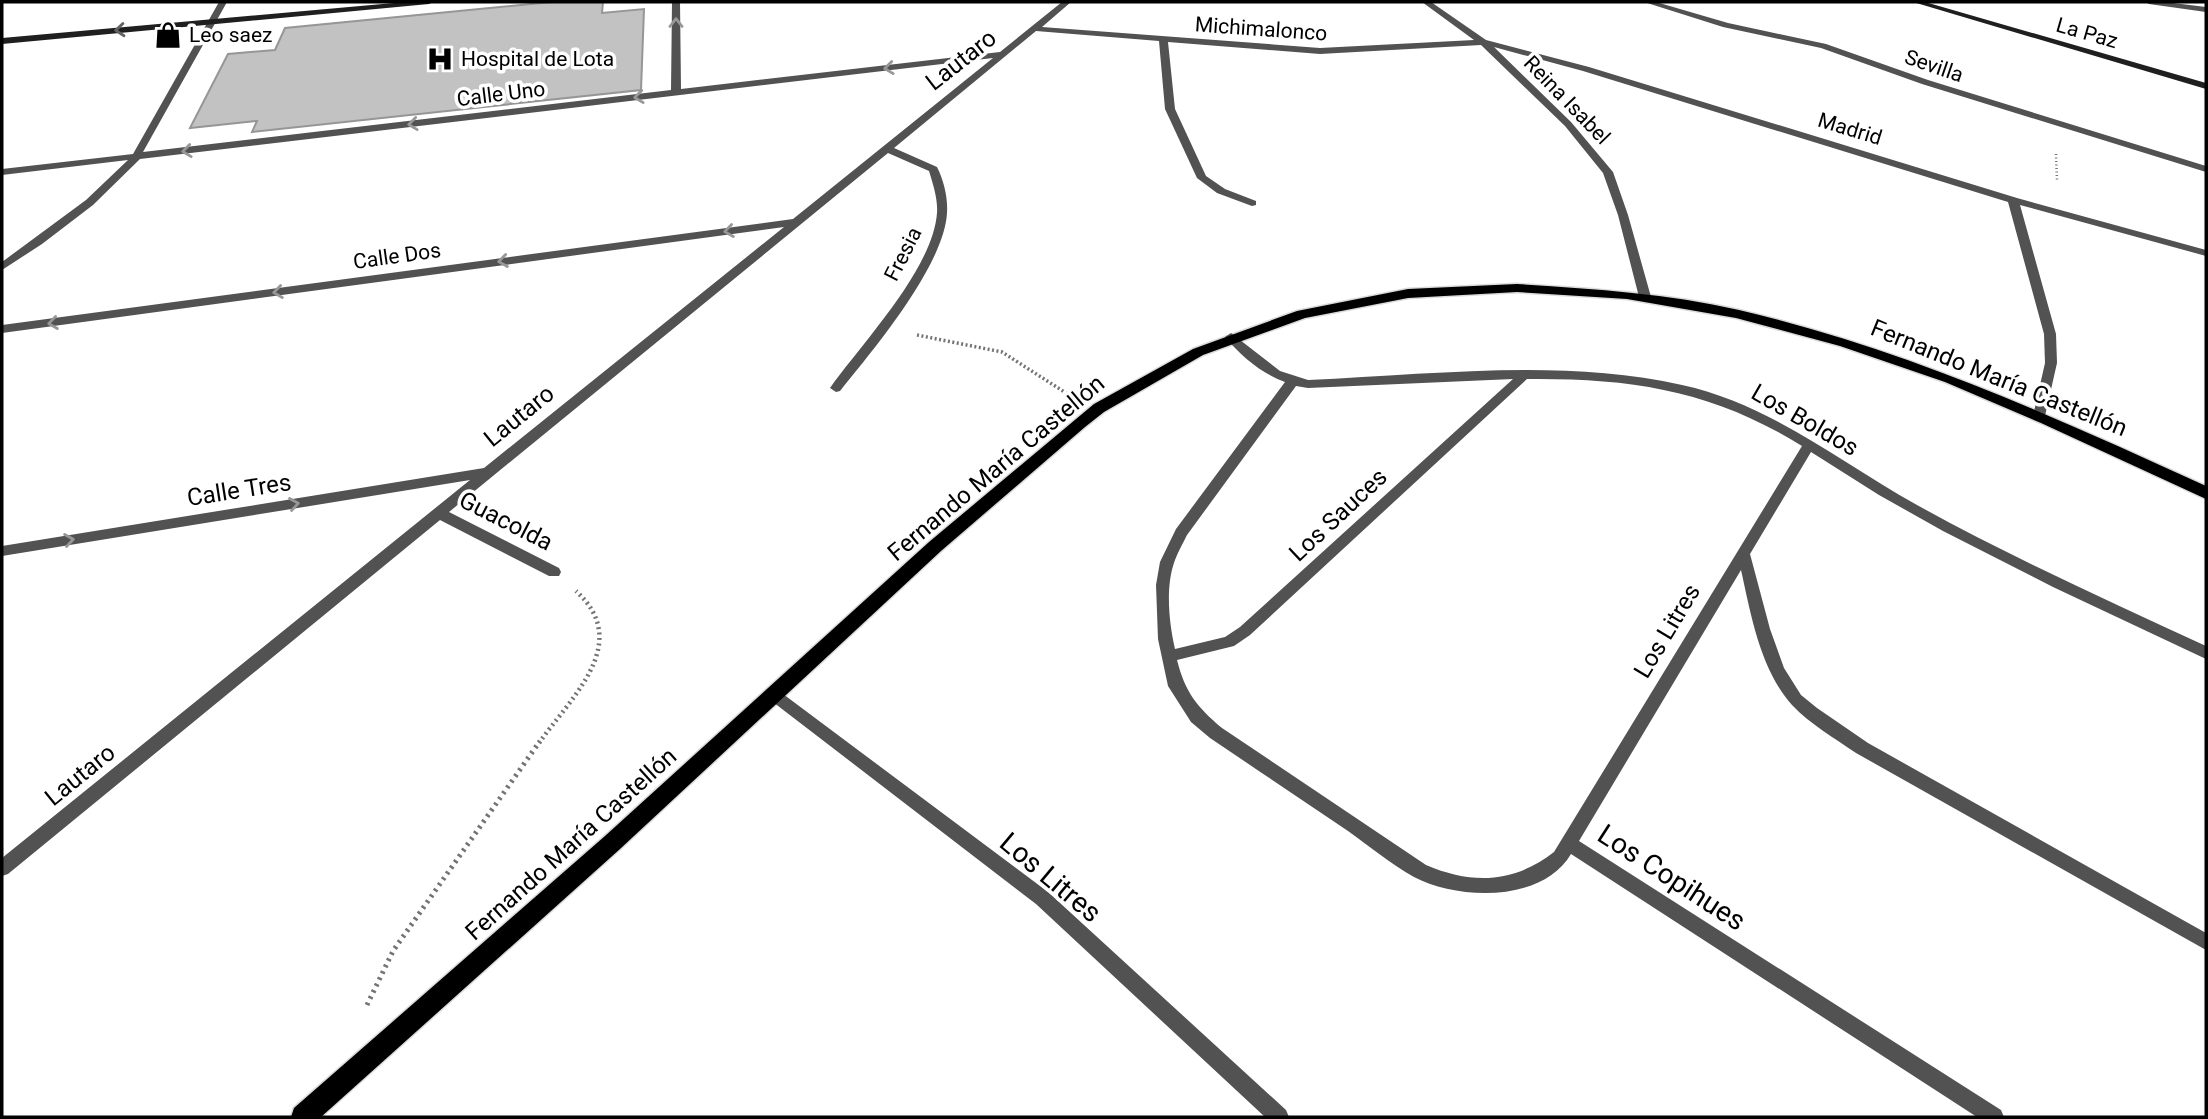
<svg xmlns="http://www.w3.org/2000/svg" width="2208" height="1119" viewBox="0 0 2208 1119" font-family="Roboto,sans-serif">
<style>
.building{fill:#c2c2c2;stroke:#969696;stroke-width:2}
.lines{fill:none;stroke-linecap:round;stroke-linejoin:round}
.primary-casing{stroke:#dbdbdb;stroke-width:3}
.path-far3{stroke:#747474;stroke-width:2.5;stroke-dasharray:1 2.5;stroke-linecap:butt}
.path-far2{stroke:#747474;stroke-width:3.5;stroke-dasharray:2 2.5;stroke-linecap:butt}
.path-far1{stroke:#747474;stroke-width:4.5;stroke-dasharray:2 3.5;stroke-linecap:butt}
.path{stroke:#747474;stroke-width:5;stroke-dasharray:2.5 4.5;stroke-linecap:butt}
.street{fill:#525252;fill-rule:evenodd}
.secondary{fill:#1f1f1f;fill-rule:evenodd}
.primary{fill:#000;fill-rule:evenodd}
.oneway{stroke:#979797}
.oneway2{stroke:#626262}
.labels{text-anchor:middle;stroke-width:7;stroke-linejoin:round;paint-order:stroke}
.far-street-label{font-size:21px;fill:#000;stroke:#fff}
.far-poi-label{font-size:21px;fill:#000;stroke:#fff;text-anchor:start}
.street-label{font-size:24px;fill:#000;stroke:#fff}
.near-street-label{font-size:28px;fill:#000;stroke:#fff}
</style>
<rect width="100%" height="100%" fill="#fff"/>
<!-- building -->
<path class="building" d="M552 2H603L602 13 644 9 641 90 252 132 257 121 190 128 228 54 275 50 285 28Z"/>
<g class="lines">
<defs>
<path id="primary" d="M1517 284C1592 289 1666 293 1739 310 1905 349 2053 416 2206 486V499L2041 423 1945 382 1840 346 1736 318 1627 299 1517 292 1408 298 1305 318 1203 355 1104 412 1085 427 941 551 620 849 321 1117H291L294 1108 605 836 929 542 1094 404 1193 349 1297 311 1408 289Z"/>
</defs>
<!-- primary casing -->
<use href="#primary" class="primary-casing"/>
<!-- path-far3 -->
<path class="path-far3" d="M2056 154 2057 180"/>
<!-- path-far2 -->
<path class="path-far2" d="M917 335 1002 352 1066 393"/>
<!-- path-far1 -->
<path class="path-far1" d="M539 743C572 696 633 643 576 591"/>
<!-- path -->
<path class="path" d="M367 1005 393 951 540 741"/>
<!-- street -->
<path class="street" d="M219 2H227L143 152 671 90 672 2H680L681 89 1000 52 1062 2H1071L1042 27 1320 48 1474 40 1422 2H1431L1486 40 1589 67 2017 198 2206 250V256L2020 205 2056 334 2057 363 2045 416 2039 420 2033 416 2045 363 2044 334 2008 202 1583 71 1494 47 1571 122 1613 172 1628 215 1651 297 1645 300 1639 297 1618 215 1603 173 1565 126 1481 45 1320 54 1168 42 1175 109 1206 176 1225 189 1256 201V205L1252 206 1217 193 1197 178 1165 109 1159 41 1036 31 894 148 937 167C944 181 948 198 947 213 944 266 873 350 840 391L836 392 830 388C862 343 933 269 937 213 938 199 933 184 929 171L888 153 449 512 559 568 561 572 559 576H549L440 520 8 874 2 876V858L470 480 2 556V546L484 468 784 227 2 333V325L793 219 993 58 140 159 93 205 42 244 2 270V262L86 200 128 160 2 175V169L133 154Z
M1644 2H1656L1728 23 1826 44 1928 80 2206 166V172L1922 84 1821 48 1723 27Z
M2145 2H2165L2206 7V12L2149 4Z
M1231 333 1280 371 1308 380C1432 375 1560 358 1682 385 1770 404 1840 462 1917 505 2011 557 2109 601 2206 646V659L2053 587 1943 531 1879 495 1811 452 1750 554 1770 629 1784 668 1801 695 1817 708 1868 743 2206 933V950L1856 753C1834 738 1810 724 1792 705 1760 669 1751 615 1741 570L1579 841 2001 1110 2004 1117H1977L1571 854C1542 903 1458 900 1414 877 1391 864 1369 846 1348 831 1302 800 1256 769 1210 738L1191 722 1168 686 1158 639 1156 585 1160 562 1176 529 1285 382C1262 374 1241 356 1225 337ZM1513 379 1240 627 1225 637 1175 649C1169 623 1165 586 1175 560 1178 552 1183 543 1187 535L1296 386 1308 388ZM1527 379C1631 378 1712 390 1802 446L1554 852C1514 883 1473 885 1426 865L1222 728C1197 707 1185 692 1177 660L1234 646 1250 635Z
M774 689 779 691 1048 892 1286 1110 1289 1117H1265L1036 904 769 699 766 695 769 691Z"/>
<!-- secondary -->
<path class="secondary" d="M405 2H433L429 4 2 44V38Z
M1913 2H1925L2206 83V89Z"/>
<!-- primary -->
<use href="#primary" class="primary"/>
</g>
<!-- one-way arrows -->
<defs><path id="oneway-chevron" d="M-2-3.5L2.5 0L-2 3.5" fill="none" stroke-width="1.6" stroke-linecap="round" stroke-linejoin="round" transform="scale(1.75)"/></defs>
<g class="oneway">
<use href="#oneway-chevron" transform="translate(676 23) rotate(-90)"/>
<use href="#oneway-chevron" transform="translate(889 68) rotate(173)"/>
<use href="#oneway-chevron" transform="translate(639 97) rotate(173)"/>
<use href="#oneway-chevron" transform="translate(413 124) rotate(173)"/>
<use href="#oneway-chevron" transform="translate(187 151) rotate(173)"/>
<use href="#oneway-chevron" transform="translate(729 231) rotate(172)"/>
<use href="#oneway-chevron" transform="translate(503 261) rotate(172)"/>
<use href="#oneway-chevron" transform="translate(278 292) rotate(172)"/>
<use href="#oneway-chevron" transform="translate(53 323) rotate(172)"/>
<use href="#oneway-chevron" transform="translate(294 504) rotate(-9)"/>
<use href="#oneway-chevron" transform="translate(69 540) rotate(-9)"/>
</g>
<use class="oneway2" href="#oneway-chevron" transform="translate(120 30) rotate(175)"/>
<!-- icons -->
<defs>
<symbol id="shop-bare" viewBox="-9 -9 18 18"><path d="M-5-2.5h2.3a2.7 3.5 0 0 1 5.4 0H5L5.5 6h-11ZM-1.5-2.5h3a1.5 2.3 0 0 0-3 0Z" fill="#000" stroke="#fff" stroke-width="2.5" paint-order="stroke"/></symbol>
<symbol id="hospital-bare" viewBox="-9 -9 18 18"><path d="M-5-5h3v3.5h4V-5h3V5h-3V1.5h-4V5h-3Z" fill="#000" stroke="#fff" stroke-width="2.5" paint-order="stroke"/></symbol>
</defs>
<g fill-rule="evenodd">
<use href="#shop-bare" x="149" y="16" width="38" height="38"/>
<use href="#hospital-bare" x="421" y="40" width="38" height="38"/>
</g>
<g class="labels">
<!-- far-street labels -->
<g class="far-street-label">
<text transform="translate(1261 29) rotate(4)" y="7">Michimalonco</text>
<text transform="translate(2087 33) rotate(16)" y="7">La Paz</text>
<text transform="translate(1934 66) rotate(19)" y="7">Sevilla</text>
<text transform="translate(501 94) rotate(-7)" y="7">Calle Uno</text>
<text transform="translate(1567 100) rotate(46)" y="7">Reina Isabel</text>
<text transform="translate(1850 129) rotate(17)" y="7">Madrid</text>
<text transform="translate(903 254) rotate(-63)" y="7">Fresia</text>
<text transform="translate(397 256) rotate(-8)" y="7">Calle Dos</text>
</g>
<!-- far-poi labels -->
<g class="far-poi-label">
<text x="189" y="42">Leo saez</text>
<text x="461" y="66">Hospital de Lota</text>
</g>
<!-- street labels -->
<g class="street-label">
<text transform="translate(961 60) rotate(-38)" y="8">Lautaro</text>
<text transform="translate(1999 378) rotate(22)" y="8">Fernando María Castellón</text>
<text transform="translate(519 416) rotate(-39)" y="8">Lautaro</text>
<text transform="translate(1805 420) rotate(30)" y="8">Los Boldos</text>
<text transform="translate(996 468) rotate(-40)" y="8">Fernando María Castellón</text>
<text transform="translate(239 490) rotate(-9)" y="8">Calle Tres</text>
<text transform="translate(1338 515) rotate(-43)" y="8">Los Sauces</text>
<text transform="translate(506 521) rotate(27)" y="8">Guacolda</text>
<text transform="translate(1667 631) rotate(-59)" y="8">Los Litres</text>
<text transform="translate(80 775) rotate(-39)" y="8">Lautaro</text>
<text transform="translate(571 844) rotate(-42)" y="8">Fernando María Castellón</text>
</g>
<!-- near-street labels -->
<g class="near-street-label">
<text transform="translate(1051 877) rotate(40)" y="10">Los Litres</text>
<text transform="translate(1672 877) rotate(33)" y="10">Los Copihues</text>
</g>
</g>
<!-- border -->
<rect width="2208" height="1119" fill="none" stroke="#000000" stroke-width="7"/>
</svg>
